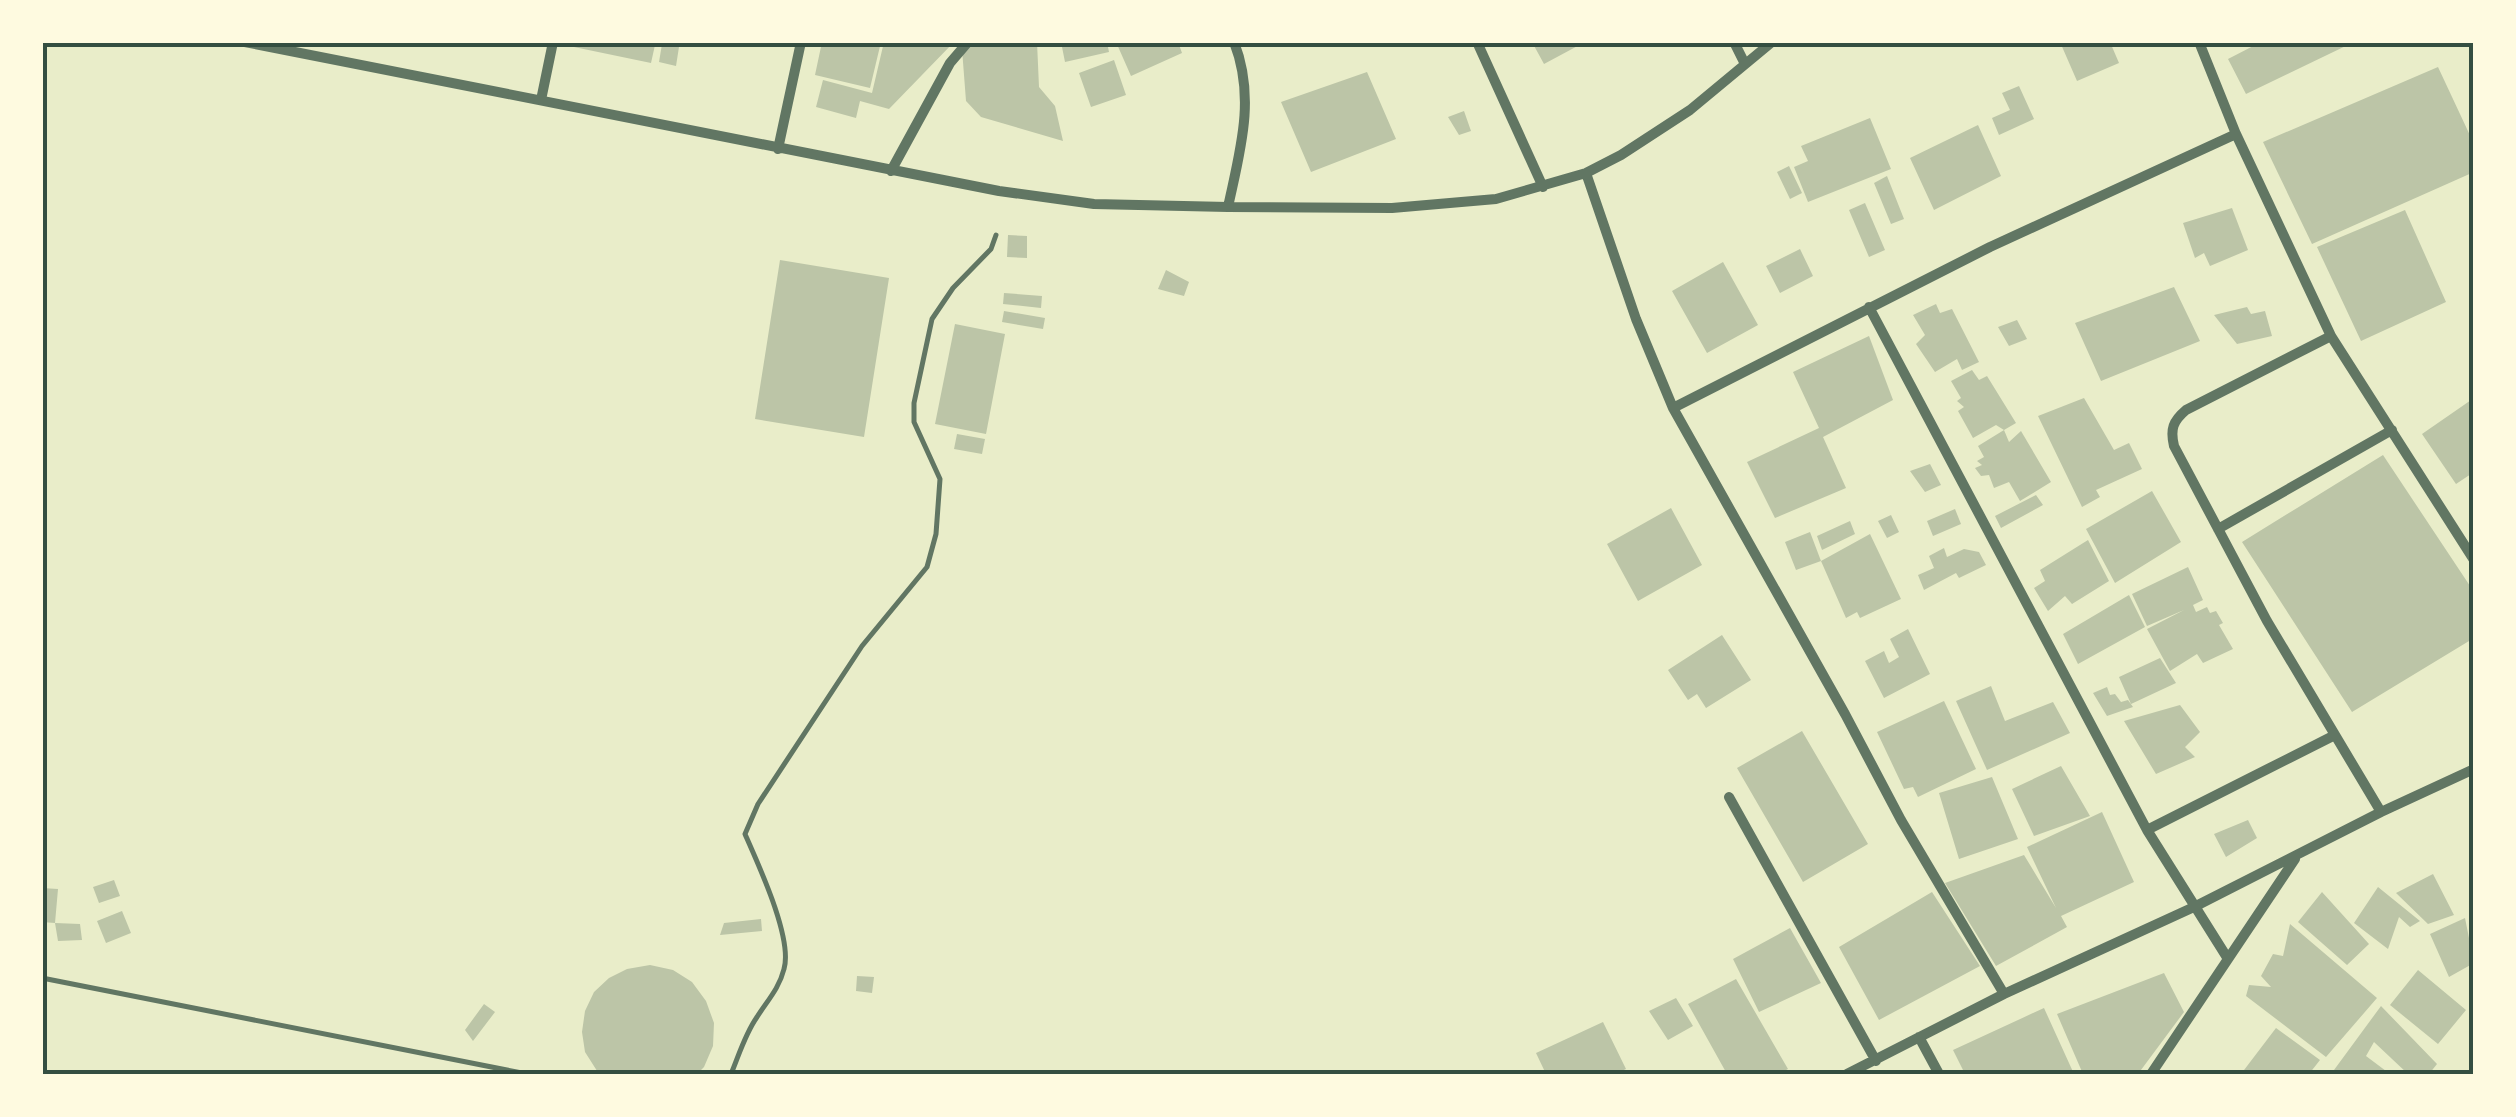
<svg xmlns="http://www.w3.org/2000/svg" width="2516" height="1117" viewBox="0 0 2516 1117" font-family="'IBM Plex Sans',sans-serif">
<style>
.building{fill:#bcc5a7}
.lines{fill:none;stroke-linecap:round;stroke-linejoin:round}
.service{stroke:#617663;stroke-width:5}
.minor{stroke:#617663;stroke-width:10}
.neatline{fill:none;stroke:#344e41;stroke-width:4}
</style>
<rect width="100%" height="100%" fill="#e9edc9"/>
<!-- building -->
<path class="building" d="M575 42H651L655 45 651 63 574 47Z
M822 42H881L870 88 815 75Z
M884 42H954L889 109 860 101 856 118 816 107 823 80 872 93Z
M971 42H1037L1039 87 1055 106 1063 141 981 117 966 101 962 49Z
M1061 42H1107L1109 52 1065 62Z
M1116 42H1178L1182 53 1131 76Z
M1532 42H1585L1544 64Z
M2060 42H2110L2119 63 2077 81Z
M2261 42H2354L2246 94 2228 59Z
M662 44 679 47 676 66 659 62Z
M1114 60 1126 95 1091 107 1079 73Z
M2438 67 2474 144V172L2312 244 2263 142Z
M1367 72 1396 139 1311 172 1281 102Z
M2019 86 2034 119 1999 135 1992 118 2010 110 2002 93Z
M1464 111 1471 131 1459 135 1448 117Z
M1870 118 1891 169 1808 202 1794 167 1808 161 1801 146Z
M1978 125 2001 176 1934 210 1910 158Z
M1789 166 1802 193 1790 199 1777 172Z
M1887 176 1904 219 1891 224 1874 183Z
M1865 203 1885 250 1869 257 1849 210Z
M2232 208 2248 250 2210 266 2204 253 2195 258 2183 223Z
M2405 210 2446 302 2361 341 2317 247Z
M1008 235 1027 236V258L1007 257Z
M1800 249 1813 276 1780 293 1766 266Z
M780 260 889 278 864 437 755 419Z
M1723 262 1758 325 1707 353 1672 291Z
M1166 270 1189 282 1184 296 1158 289Z
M2174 287 2200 341 2101 381 2075 323Z
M1004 293 1042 296 1041 308 1003 304Z
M1936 304 1940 313 1952 309 1979 362 1962 370 1957 359 1935 372 1916 344 1925 335 1913 315Z
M2247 307 2251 314 2265 311 2272 336 2237 344 2214 315Z
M1004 311 1045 318 1043 329 1002 322Z
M2017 320 2027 339 2009 346 1998 327Z
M955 324 1005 334 986 434 935 424Z
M1869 336 1893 400 1823 437 1846 488 1775 518 1747 462 1819 428 1793 372Z
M1972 370 1979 380 1987 376 2016 423 2004 430 2009 442 2021 431 2051 482 2020 501 2009 482 1994 488 1989 475 1981 476 1975 468 1982 465 1977 461 1984 457 1978 446 2004 430 1996 425 1973 438 1958 411 1964 407 1957 401 1961 398 1951 381Z
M2084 398 2114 450 2129 443 2142 469 2096 490 2100 497 2082 507 2038 416Z
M2474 398V472L2456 484 2422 434Z
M957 434 985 439 982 454 954 449Z
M2383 455 2474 592V638L2352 712 2242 542Z
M1930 464 1941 485 1925 492 1910 471Z
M2152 491 2181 542 2115 583 2086 529Z
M2036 495 2043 505 2001 528 1995 516Z
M1671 508 1702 565 1638 601 1607 544Z
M1955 509 1961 524 1933 536 1927 521Z
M1891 515 1899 532 1887 538 1878 521Z
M1850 521 1855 534 1822 550 1817 536Z
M1810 532 1821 561 1796 570 1785 542Z
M1870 534 1901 599 1860 618 1857 612 1846 618 1821 561Z
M2088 540 2109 581 2072 604 2065 596 2048 611 2034 588 2045 581 2040 570Z
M1944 548 1947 557 1964 549 1979 552 1986 565 1959 578 1956 573 1924 590 1918 575 1934 568 1929 556Z
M2188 567 2203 600 2193 605 2196 612 2207 607 2210 613 2216 611 2223 623 2219 625 2233 649 2203 663 2197 654 2170 671 2147 629 2184 610 2147 626 2132 594Z
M2129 595 2145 627 2078 664 2063 634Z
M1908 629 1930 674 1884 698 1865 661 1884 651 1889 663 1899 657 1890 639Z
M1722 635 1751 680 1706 708 1697 694 1688 700 1668 670Z
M2160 658 2176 683 2131 704 2119 677Z
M1991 686 2005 721 2053 702 2070 733 1987 770 1956 701Z
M2107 687 2110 695 2115 694 2121 702 2128 700 2133 707 2107 716 2093 693Z
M1944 701 1976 769 1918 797 1913 787 1904 789 1877 732Z
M2180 705 2200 732 2185 747 2195 757 2156 774 2124 721Z
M1802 731 1868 844 1803 882 1737 768Z
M2061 766 2090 816 2034 836 2012 789Z
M1992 777 2018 839 1959 859 1939 793Z
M2102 812 2134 882 2061 916 2067 927 1996 966 1945 883 2024 855 2056 908 2027 847Z
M2248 820 2257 838 2226 857 2214 834Z
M2433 874 2454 915 2428 924 2396 893Z
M114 880 120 896 99 903 93 887Z
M2378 887 2420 921 2410 927 2399 917 2388 949 2354 923Z
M42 888 58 889 55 923 42 922Z
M1932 892 1980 966 1879 1020 1839 947Z
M2322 892 2369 944 2347 965 2298 922Z
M122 911 131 933 106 943 97 921Z
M2465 918 2474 963 2449 977 2430 934Z
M761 919 762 931 720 935 724 923Z
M55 923 80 924 82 940 58 941Z
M2290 924 2377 998 2326 1057 2246 996 2249 985 2271 987 2261 976 2273 954 2283 956Z
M1790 928 1821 983 1759 1012 1733 959Z
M650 965 673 970 692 982 706 1001 714 1023 713 1046 704 1067 697 1074H599L585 1052 582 1032 585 1011 594 992 609 978 627 969Z
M2418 970 2466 1010 2438 1044 2390 1005Z
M2164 973 2184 1012 2138 1074H2083L2057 1014Z
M857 976 874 977 872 993 856 991Z
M1736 979 1788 1069 1778 1074H1727L1688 1004Z
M1676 998 1693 1026 1668 1040 1649 1011Z
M484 1004 495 1012 473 1041 465 1030Z
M2381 1006 2437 1064 2429 1074H2408L2374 1042 2366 1056 2390 1074H2340L2334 1070Z
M2044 1008 2074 1074H1965L1953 1050Z
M1603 1022 1626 1069 1615 1074H1546L1536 1053Z
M2276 1028 2320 1060 2309 1074H2241Z"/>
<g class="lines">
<!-- service -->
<path class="service" d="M42 978 527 1074
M731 1074C739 1055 745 1034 757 1017 767 1001 779 989 784 969 793 938 758 864 745 834L758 804 862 646 927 567 936 534 940 479 914 422V403L932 319 953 288 991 249 996 235"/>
<!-- minor -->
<path class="minor" d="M245 42 999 191 1094 204 1228 207 1392 208 1496 199 1586 173 1621 155 1690 110 1772 42
M1477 42 1543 187
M1734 42 1745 64
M2199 42 2236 134 2331 336 2474 560
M541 100 553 42
M778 149 801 42
M891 171 950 63 968 42
M1586 173 1636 319 1673 408 1845 714 1901 820 2004 994
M1228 207C1240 151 1256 98 1234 42
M1869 307 2147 830 2228 959
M2331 336 2186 410C2173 421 2170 429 2174 446L2267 621 2381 812
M1673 408 1990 247 2236 134
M2218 529 2392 430
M1729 797 1876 1061
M2147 830 2335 735
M1919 1037 1939 1074
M1847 1074 2004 994 2194 907 2381 812 2474 769
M2151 1074 2295 859"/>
</g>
<!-- border -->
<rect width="2516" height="1117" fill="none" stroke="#fefae0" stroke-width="90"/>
<rect x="45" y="45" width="2426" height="1027" class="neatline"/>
</svg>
